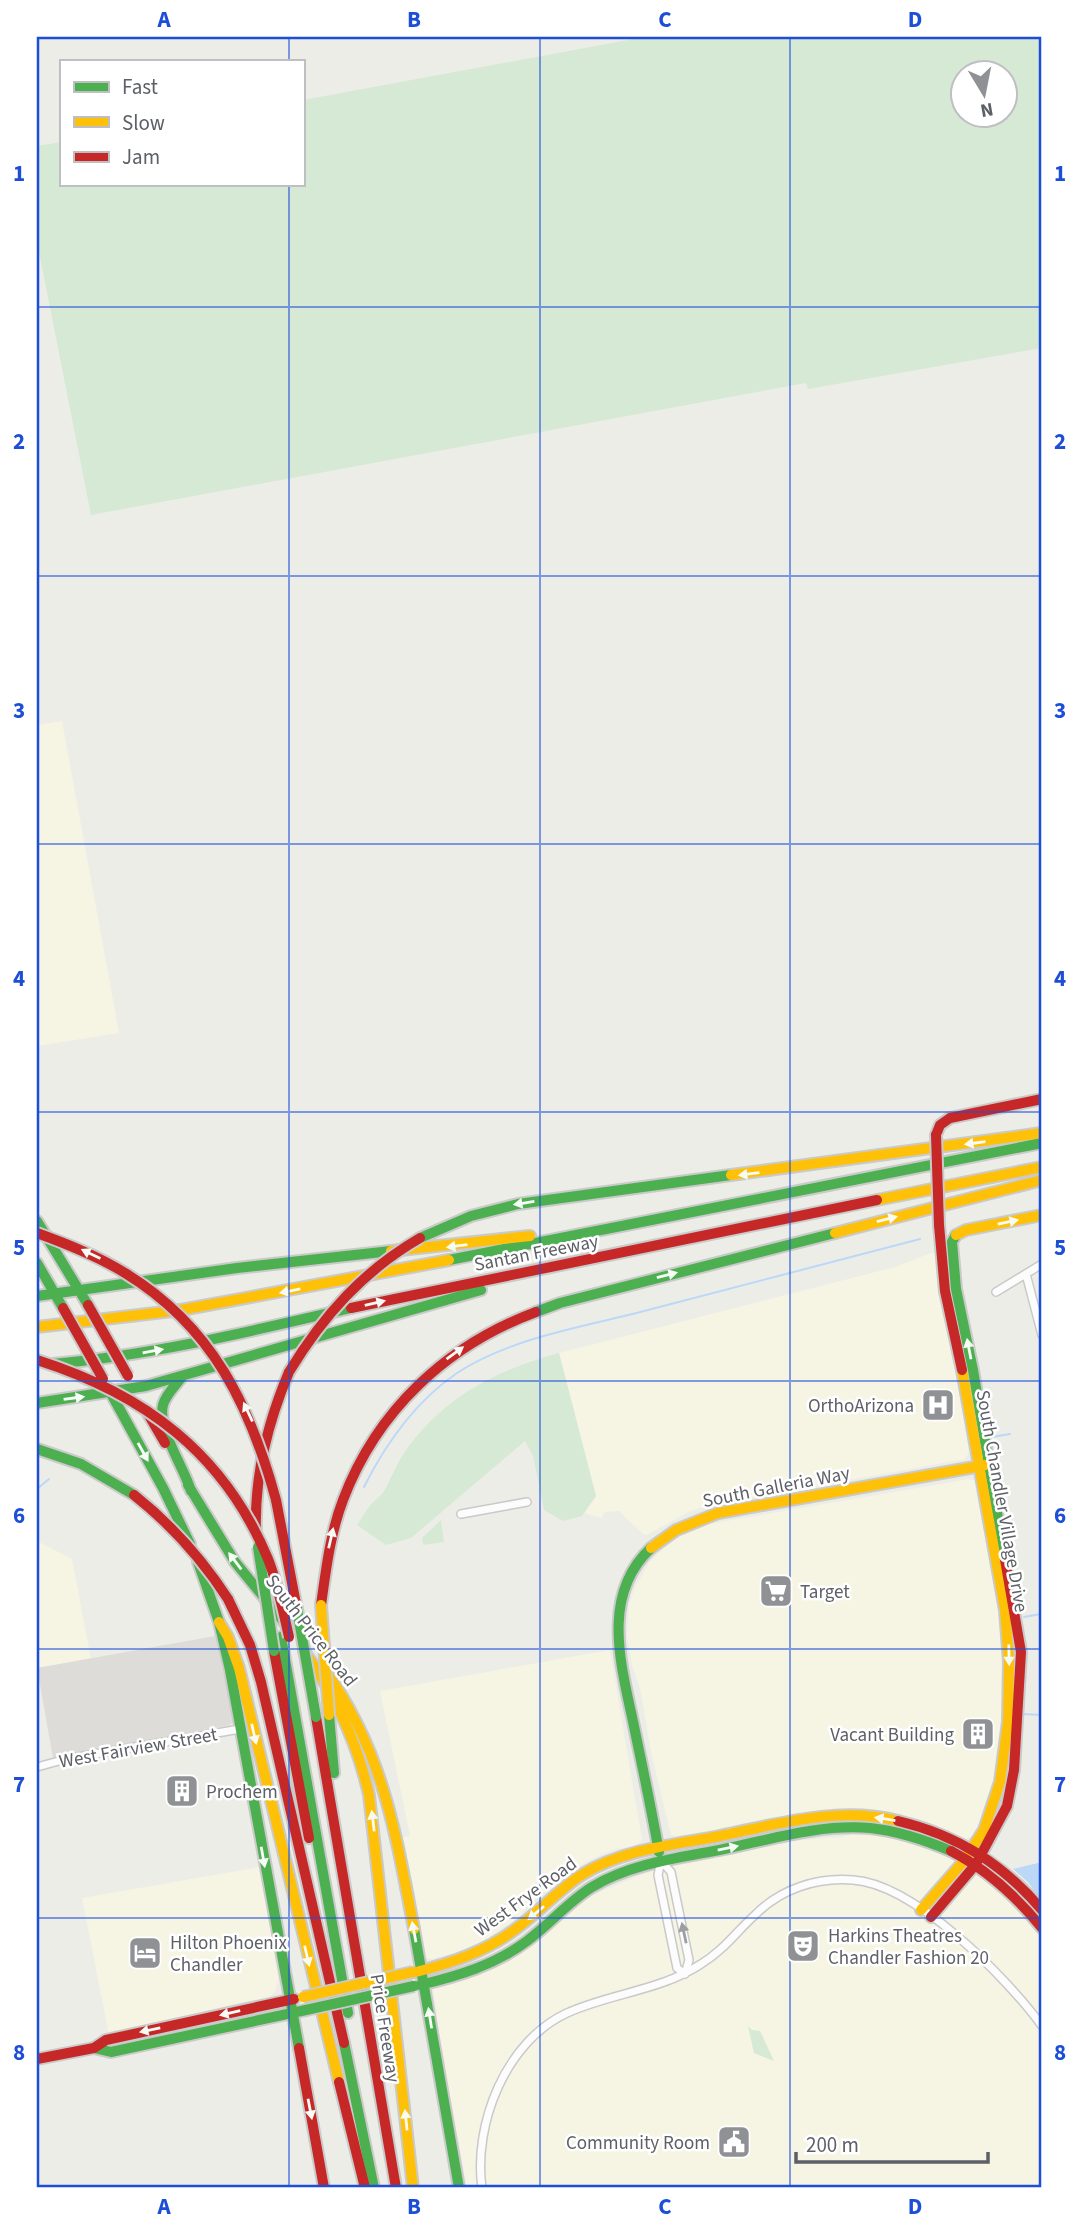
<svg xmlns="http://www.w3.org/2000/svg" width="1079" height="2225" viewBox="0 0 1079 2225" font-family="'Source Sans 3',sans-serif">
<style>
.commercial{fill:#f6f4e2}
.industrial{fill:#dddcd8}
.green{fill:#d6e9d5;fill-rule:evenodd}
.water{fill:#bcd8f7}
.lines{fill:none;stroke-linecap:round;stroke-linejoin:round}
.stream{stroke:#bcd8f7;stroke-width:2}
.street-casing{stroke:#c9c9c9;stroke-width:10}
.fast-casing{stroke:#cacaca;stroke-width:14}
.slow-casing{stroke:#cacaca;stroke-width:14}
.jam-casing{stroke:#cacaca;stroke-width:14}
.street{stroke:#fcfcfc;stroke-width:7}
.fast{stroke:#4caf50;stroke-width:10}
.slow{stroke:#ffc107;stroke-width:10}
.jam{stroke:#c62828;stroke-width:10}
.fast-bridge-casing{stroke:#cacaca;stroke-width:14;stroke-linecap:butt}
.slow-bridge-casing{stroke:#cacaca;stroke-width:14;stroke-linecap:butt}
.jam-bridge-casing{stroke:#cacaca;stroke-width:14;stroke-linecap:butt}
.fast-bridge{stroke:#4caf50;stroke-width:10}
.slow-bridge{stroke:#ffc107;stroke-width:10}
.jam-bridge{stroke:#c62828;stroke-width:10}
.oneway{fill:#f6fbf6}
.oneway2{fill:#9d9ea2}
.grid{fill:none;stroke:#1d4ed8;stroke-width:2;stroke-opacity:0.55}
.labels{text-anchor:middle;stroke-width:5;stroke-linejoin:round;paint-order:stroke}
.street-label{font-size:19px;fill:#5d6066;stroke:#fff}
.poi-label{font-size:19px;fill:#5d6066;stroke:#fff;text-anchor:start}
.neatline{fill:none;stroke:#1d4ed8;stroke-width:2.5}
.grid-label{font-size:23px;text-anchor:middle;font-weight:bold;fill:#1d4ed8}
</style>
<rect width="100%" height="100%" fill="#edede8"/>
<!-- commercial -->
<path class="commercial" d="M62 721 119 1033 37 1046V725Z
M931 1253H937L953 1347 969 1452 965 1459 707 1506 690 1511 647 1535 643 1534 619 1511 604 1512 602 1518 584 1513 596 1496 559 1353 895 1267Z
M969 1479 976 1481 979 1491 999 1601 1005 1663 1002 1729 996 1782 991 1801 972 1837 963 1839 906 1818 871 1811H842L677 1836 671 1835 652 1757 640 1688 632 1666 627 1636 629 1605 634 1589 649 1563 664 1548 679 1537 709 1524Z
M37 1541 72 1559 91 1659 37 1668Z
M610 1650 642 1840 636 1846 616 1849 600 1855 572 1870 528 1905 520 1916 485 1940 455 1953 431 1959 424 1957 421 1951 420 1924 412 1878 406 1870 400 1838 410 1836 380 1691Z
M860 1831 880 1833 940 1853 978 1871 1007 1893 1042 1936V2188H467L458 2139 448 2104 433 1986 529 1944 590 1896 641 1875 681 1862 747 1848 785 1841 842 1837Z
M260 1867 278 1978 276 1990 272 1995 260 2001 243 2002 218 2008 206 2014 109 2035 82 1898Z"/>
<!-- industrial -->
<path class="industrial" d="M215 1636 234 1720 230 1725 53 1758 37 1668Z"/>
<!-- green -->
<path class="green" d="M644 37H1042V348L808 389 806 383 91 515 37 242V146L61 142V184H303V100ZM964 74H1006V116H964Z
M559 1353 596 1496 582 1516 563 1521 544 1510 533 1456 525 1441 411 1538 386 1545 357 1525C361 1519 365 1512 369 1507 373 1501 380 1497 384 1491 391 1479 396 1465 404 1453 443 1397 494 1371 559 1353Z
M441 1520 444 1542 423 1545 422 1538Z
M748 2026 752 2030 760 2031 774 2061 754 2053Z"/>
<!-- water -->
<path class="water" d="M1042 1862V1902L1028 1882 1013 1869Z"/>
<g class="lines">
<!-- stream -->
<path class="stream" d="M992 1437 1010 1434
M364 1487C386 1443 416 1401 457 1373 512 1337 585 1327 648 1310 739 1287 829 1262 920 1239
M37 1489 49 1479
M1024 1617 1041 1614
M1023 1714 1042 1715"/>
<defs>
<path id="street" d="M1026 1274 1042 1335
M996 1292 1042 1264
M461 1514 527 1502
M37 1767 66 1759 240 1729
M661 1861 671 1872 675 1892 689 1960 685 1974
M661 1861 658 1875 677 1968 685 1974
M482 2188C473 2124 506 2041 567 2013 611 1993 660 1991 701 1964 723 1951 737 1931 756 1914 781 1889 817 1877 853 1880 915 1884 1007 1978 1042 2026"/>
<path id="fast" d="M37 1221 88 1305
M956 1235 952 1242 956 1289 973 1370 1004 1554
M420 1238 471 1216 518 1204 731 1175
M449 1260 1042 1143
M37 1263 63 1308
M37 1296 237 1268 391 1251
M536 1312 560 1303 835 1233
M52 1364C154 1355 252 1331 351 1308
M182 1377C175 1386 166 1394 163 1405 157 1429 184 1467 191 1491
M108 1388 163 1488 190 1544
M37 1403 146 1386 481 1290
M37 1449 81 1464 134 1495
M188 1485 235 1562 285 1623
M651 1548C597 1598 624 1674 636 1736 644 1774 652 1813 659 1852
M198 1562 219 1622 230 1670 299 2048
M281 1637 348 2013
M329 1715 334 1773
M414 1929 459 2188
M420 1985C458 1976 495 1965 527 1941 550 1924 568 1902 592 1887 632 1863 679 1858 724 1849 772 1839 820 1824 870 1828 899 1831 925 1840 951 1851
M344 2043 374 2188
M94 2048 111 2052 306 2010"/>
<path id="slow" d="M731 1175 1042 1133
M877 1200 1042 1167
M835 1233 1042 1180
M956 1235 966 1230 1042 1215
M391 1251 530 1236
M37 1327 181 1310 449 1260
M651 1548 676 1530 718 1513 986 1465
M219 1622 228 1637 239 1668 339 2082
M304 1651C336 1696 357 1741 369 1795L413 2188
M325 1670C384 1754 395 1831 414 1929
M921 1910 963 1862 984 1830 1000 1782 1008 1722 1009 1662 1005 1610 962 1370
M416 1972C452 1963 487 1951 517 1928 540 1911 559 1889 583 1874 624 1849 674 1845 720 1836 778 1824 839 1806 898 1821"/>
<path id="jam" d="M936 1135 940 1125 950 1118 1042 1099
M939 1225 945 1291 962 1370
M351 1308 877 1200
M147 1412 165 1443
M276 1500 297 1609
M256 1533C254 1476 267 1424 289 1372
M228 1599 250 1645 261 1682 344 2043
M321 1605C326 1570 330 1534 343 1500 377 1410 447 1345 536 1312
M274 1651 309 1838
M316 1717 396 2188
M898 1821C957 1835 1003 1864 1042 1910
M951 1851C988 1870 1016 1896 1042 1928
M931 1917 976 1864 1007 1806 1014 1770 1021 1652 1004 1554
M299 2048 324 2188
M37 2059 94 2048 106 2040 294 1999
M339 2082 365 2188"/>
</defs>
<!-- street casing -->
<use href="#street" class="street-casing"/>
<!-- fast casing -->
<use href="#fast" class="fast-casing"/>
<!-- slow casing -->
<use href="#slow" class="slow-casing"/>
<!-- jam casing -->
<use href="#jam" class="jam-casing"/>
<!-- street -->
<use href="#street" class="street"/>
<!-- fast -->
<use href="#fast" class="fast"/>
<!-- slow -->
<use href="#slow" class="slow"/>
<!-- jam -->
<use href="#jam" class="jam"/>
<defs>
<path id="fast-bridge" d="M258 1547 274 1651
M297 1609 316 1717
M306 2010 414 1986"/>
<path id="slow-bridge" d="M321 1605 329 1715
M303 1997 413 1972"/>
<path id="jam-bridge" d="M936 1135 939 1225
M37 1233C67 1244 98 1256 125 1273 212 1326 250 1405 276 1500
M88 1305 128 1376
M63 1308 103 1379
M37 1360C144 1394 224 1453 268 1559 278 1584 283 1611 289 1637
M289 1372C323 1316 363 1271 420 1238
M134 1495C172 1525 202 1559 228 1599"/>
</defs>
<!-- fast-bridge casing -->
<use href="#fast-bridge" class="fast-bridge-casing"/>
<!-- slow-bridge casing -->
<use href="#slow-bridge" class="slow-bridge-casing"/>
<!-- jam-bridge casing -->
<use href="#jam-bridge" class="jam-bridge-casing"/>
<!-- fast-bridge -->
<use href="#fast-bridge" class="fast-bridge"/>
<!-- slow-bridge -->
<use href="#slow-bridge" class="slow-bridge"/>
<!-- jam-bridge -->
<use href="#jam-bridge" class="jam-bridge"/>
</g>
<!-- one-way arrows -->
<defs><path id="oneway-solid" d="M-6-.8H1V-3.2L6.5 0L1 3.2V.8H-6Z" transform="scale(1.75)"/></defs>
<g class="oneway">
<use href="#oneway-solid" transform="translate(975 1143) rotate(172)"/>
<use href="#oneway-solid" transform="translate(749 1174) rotate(173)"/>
<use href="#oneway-solid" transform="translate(524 1203) rotate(171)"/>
<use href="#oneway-solid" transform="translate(887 1219) rotate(-14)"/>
<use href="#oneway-solid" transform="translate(1008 1222) rotate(-12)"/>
<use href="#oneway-solid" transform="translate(457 1246) rotate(173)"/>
<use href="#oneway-solid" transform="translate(91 1254) rotate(-154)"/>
<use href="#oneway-solid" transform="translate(667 1275) rotate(-14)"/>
<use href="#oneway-solid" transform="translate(290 1291) rotate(169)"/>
<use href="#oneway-solid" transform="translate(375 1303) rotate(-13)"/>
<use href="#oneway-solid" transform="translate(969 1349) rotate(-101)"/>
<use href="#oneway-solid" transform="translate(153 1351) rotate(-10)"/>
<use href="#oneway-solid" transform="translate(455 1353) rotate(-36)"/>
<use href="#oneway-solid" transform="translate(74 1398) rotate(-8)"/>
<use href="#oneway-solid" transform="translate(248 1412) rotate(-115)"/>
<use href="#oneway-solid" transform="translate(143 1452) rotate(61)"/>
<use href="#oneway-solid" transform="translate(331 1538) rotate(-77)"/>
<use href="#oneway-solid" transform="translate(235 1561) rotate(-127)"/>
<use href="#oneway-solid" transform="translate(1009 1655) rotate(89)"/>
<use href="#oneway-solid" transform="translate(254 1734) rotate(77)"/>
<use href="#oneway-solid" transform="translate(885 1819) rotate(-171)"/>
<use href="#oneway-solid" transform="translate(373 1821) rotate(-97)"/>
<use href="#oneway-solid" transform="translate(728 1848) rotate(-11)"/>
<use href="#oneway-solid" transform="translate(263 1857) rotate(80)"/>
<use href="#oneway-solid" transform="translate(536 1913) rotate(140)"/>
<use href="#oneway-solid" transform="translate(414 1932) rotate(-101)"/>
<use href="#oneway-solid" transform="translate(307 1956) rotate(77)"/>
<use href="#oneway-solid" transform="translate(230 2013) rotate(167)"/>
<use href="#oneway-solid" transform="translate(430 2018) rotate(-99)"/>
<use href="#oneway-solid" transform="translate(150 2030) rotate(168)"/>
<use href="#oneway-solid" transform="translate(310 2109) rotate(79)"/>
<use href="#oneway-solid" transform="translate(406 2120) rotate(-96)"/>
</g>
<use class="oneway2" href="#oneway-solid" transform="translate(684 1933) rotate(-102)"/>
<!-- grid -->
<path class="grid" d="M289 37V61M540 37V2188M790 37V2188M289 184V2188M37 307H1042M37 576H1042M37 844H1042M37 1112H1042M37 1381H1042M37 1649H1042M37 1918H1042"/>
<!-- icons -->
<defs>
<symbol id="hospital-square" viewBox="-11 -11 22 22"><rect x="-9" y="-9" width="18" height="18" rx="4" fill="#8f9194" stroke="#fff"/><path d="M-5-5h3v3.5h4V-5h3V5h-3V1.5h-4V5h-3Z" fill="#fff"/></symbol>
<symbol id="supermarket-square" viewBox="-11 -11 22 22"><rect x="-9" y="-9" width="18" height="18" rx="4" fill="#8f9194" stroke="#fff"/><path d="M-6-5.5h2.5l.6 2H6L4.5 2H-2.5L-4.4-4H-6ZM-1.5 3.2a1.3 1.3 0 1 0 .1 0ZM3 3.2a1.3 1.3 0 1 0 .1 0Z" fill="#fff"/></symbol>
<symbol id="building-square" viewBox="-11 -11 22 22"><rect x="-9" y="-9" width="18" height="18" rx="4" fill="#8f9194" stroke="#fff"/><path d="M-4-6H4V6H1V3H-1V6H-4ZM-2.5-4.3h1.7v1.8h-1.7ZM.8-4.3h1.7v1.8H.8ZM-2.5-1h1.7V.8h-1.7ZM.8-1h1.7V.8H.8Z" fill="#fff"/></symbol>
<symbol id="theatre-square" viewBox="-11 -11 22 22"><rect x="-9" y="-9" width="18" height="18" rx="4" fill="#8f9194" stroke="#fff"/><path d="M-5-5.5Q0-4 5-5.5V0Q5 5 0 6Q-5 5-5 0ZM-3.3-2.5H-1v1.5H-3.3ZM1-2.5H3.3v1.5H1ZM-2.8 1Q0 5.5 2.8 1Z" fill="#fff"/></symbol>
<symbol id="hotel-square" viewBox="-11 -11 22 22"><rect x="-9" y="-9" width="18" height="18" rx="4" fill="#8f9194" stroke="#fff"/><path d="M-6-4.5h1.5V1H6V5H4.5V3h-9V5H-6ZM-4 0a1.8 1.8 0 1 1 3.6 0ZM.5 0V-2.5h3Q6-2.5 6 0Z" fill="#fff"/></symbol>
<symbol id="civic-square" viewBox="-11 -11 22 22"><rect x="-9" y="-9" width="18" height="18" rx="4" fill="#8f9194" stroke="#fff"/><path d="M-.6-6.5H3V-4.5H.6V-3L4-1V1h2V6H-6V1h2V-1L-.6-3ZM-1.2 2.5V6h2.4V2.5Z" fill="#fff"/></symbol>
</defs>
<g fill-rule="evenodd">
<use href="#hospital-square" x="919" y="1386" width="38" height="38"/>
<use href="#supermarket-square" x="757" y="1572" width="38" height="38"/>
<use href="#building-square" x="959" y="1715" width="38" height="38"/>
<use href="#building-square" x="163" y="1772" width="38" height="38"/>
<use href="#theatre-square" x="784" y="1927" width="38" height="38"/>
<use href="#hotel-square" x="126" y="1934" width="38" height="38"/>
<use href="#civic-square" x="715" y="2123" width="38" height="38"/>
</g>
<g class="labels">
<!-- street labels -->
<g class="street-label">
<text transform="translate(536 1252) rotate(-11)" y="7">Santan Freeway</text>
<text transform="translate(776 1486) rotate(-11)" y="7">South Galleria Way</text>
<text transform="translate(1003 1501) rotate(80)" y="7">South Chandler Village Drive</text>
<text transform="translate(312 1630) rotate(52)" y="7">South Price Road</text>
<text transform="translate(138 1747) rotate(-10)" y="7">West Fairview Street</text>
<text transform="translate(525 1896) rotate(-36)" y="7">West Frye Road</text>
<text transform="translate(386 2028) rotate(81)" y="7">Price Freeway</text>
</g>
<!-- poi labels -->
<g class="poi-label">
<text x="914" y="1412" text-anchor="end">OrthoArizona</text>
<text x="800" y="1598">Target</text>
<text x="954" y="1741" text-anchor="end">Vacant Building</text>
<text x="206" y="1798">Prochem</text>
<text x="828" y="1942">Harkins Theatres<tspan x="828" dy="22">Chandler Fashion 20</tspan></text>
<text x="170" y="1949">Hilton Phoenix<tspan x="170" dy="22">Chandler</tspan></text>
<text x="710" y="2149" text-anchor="end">Community Room</text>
</g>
</g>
<!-- border -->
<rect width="1079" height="2225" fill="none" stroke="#ffffff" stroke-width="77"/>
<!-- legend -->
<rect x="60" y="60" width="245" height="126" fill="#ffffff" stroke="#bebfc2" stroke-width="2"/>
<rect x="74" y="82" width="35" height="10" fill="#4caf50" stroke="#bebfc2" stroke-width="2"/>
<text x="122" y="94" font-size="21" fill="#5d6066">Fast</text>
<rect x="74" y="117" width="35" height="10" fill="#ffc107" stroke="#bebfc2" stroke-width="2"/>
<text x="122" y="130" font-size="21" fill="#5d6066">Slow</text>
<rect x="74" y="152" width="35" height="10" fill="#c62828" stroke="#bebfc2" stroke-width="2"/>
<text x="122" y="164" font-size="21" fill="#5d6066">Jam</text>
<!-- north arrow -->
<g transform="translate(984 94) rotate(170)"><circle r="33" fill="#ffffff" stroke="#bebfc2" stroke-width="2"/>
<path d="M0-5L12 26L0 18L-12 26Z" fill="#8f9194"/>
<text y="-10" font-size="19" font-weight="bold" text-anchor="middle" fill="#5d6066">N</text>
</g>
<!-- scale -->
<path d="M796 2152v10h192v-10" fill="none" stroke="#5d6066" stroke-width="3.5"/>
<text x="806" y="2152" font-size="21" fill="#5d6066" stroke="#ffffff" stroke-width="5" paint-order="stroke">200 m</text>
<rect x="38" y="38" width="1002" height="2148" class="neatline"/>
<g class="grid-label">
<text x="164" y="27">A</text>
<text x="414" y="27">B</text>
<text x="665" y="27">C</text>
<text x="915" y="27">D</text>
<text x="19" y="181">1</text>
<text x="1060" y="181">1</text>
<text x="19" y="449">2</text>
<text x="1060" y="449">2</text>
<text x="19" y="718">3</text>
<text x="1060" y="718">3</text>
<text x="19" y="986">4</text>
<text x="1060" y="986">4</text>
<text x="19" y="1255">5</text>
<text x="1060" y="1255">5</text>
<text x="19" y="1523">6</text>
<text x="1060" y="1523">6</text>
<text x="19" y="1792">7</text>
<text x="1060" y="1792">7</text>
<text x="19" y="2060">8</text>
<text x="1060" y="2060">8</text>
<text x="164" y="2214">A</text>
<text x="414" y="2214">B</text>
<text x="665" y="2214">C</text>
<text x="915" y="2214">D</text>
</g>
</svg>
